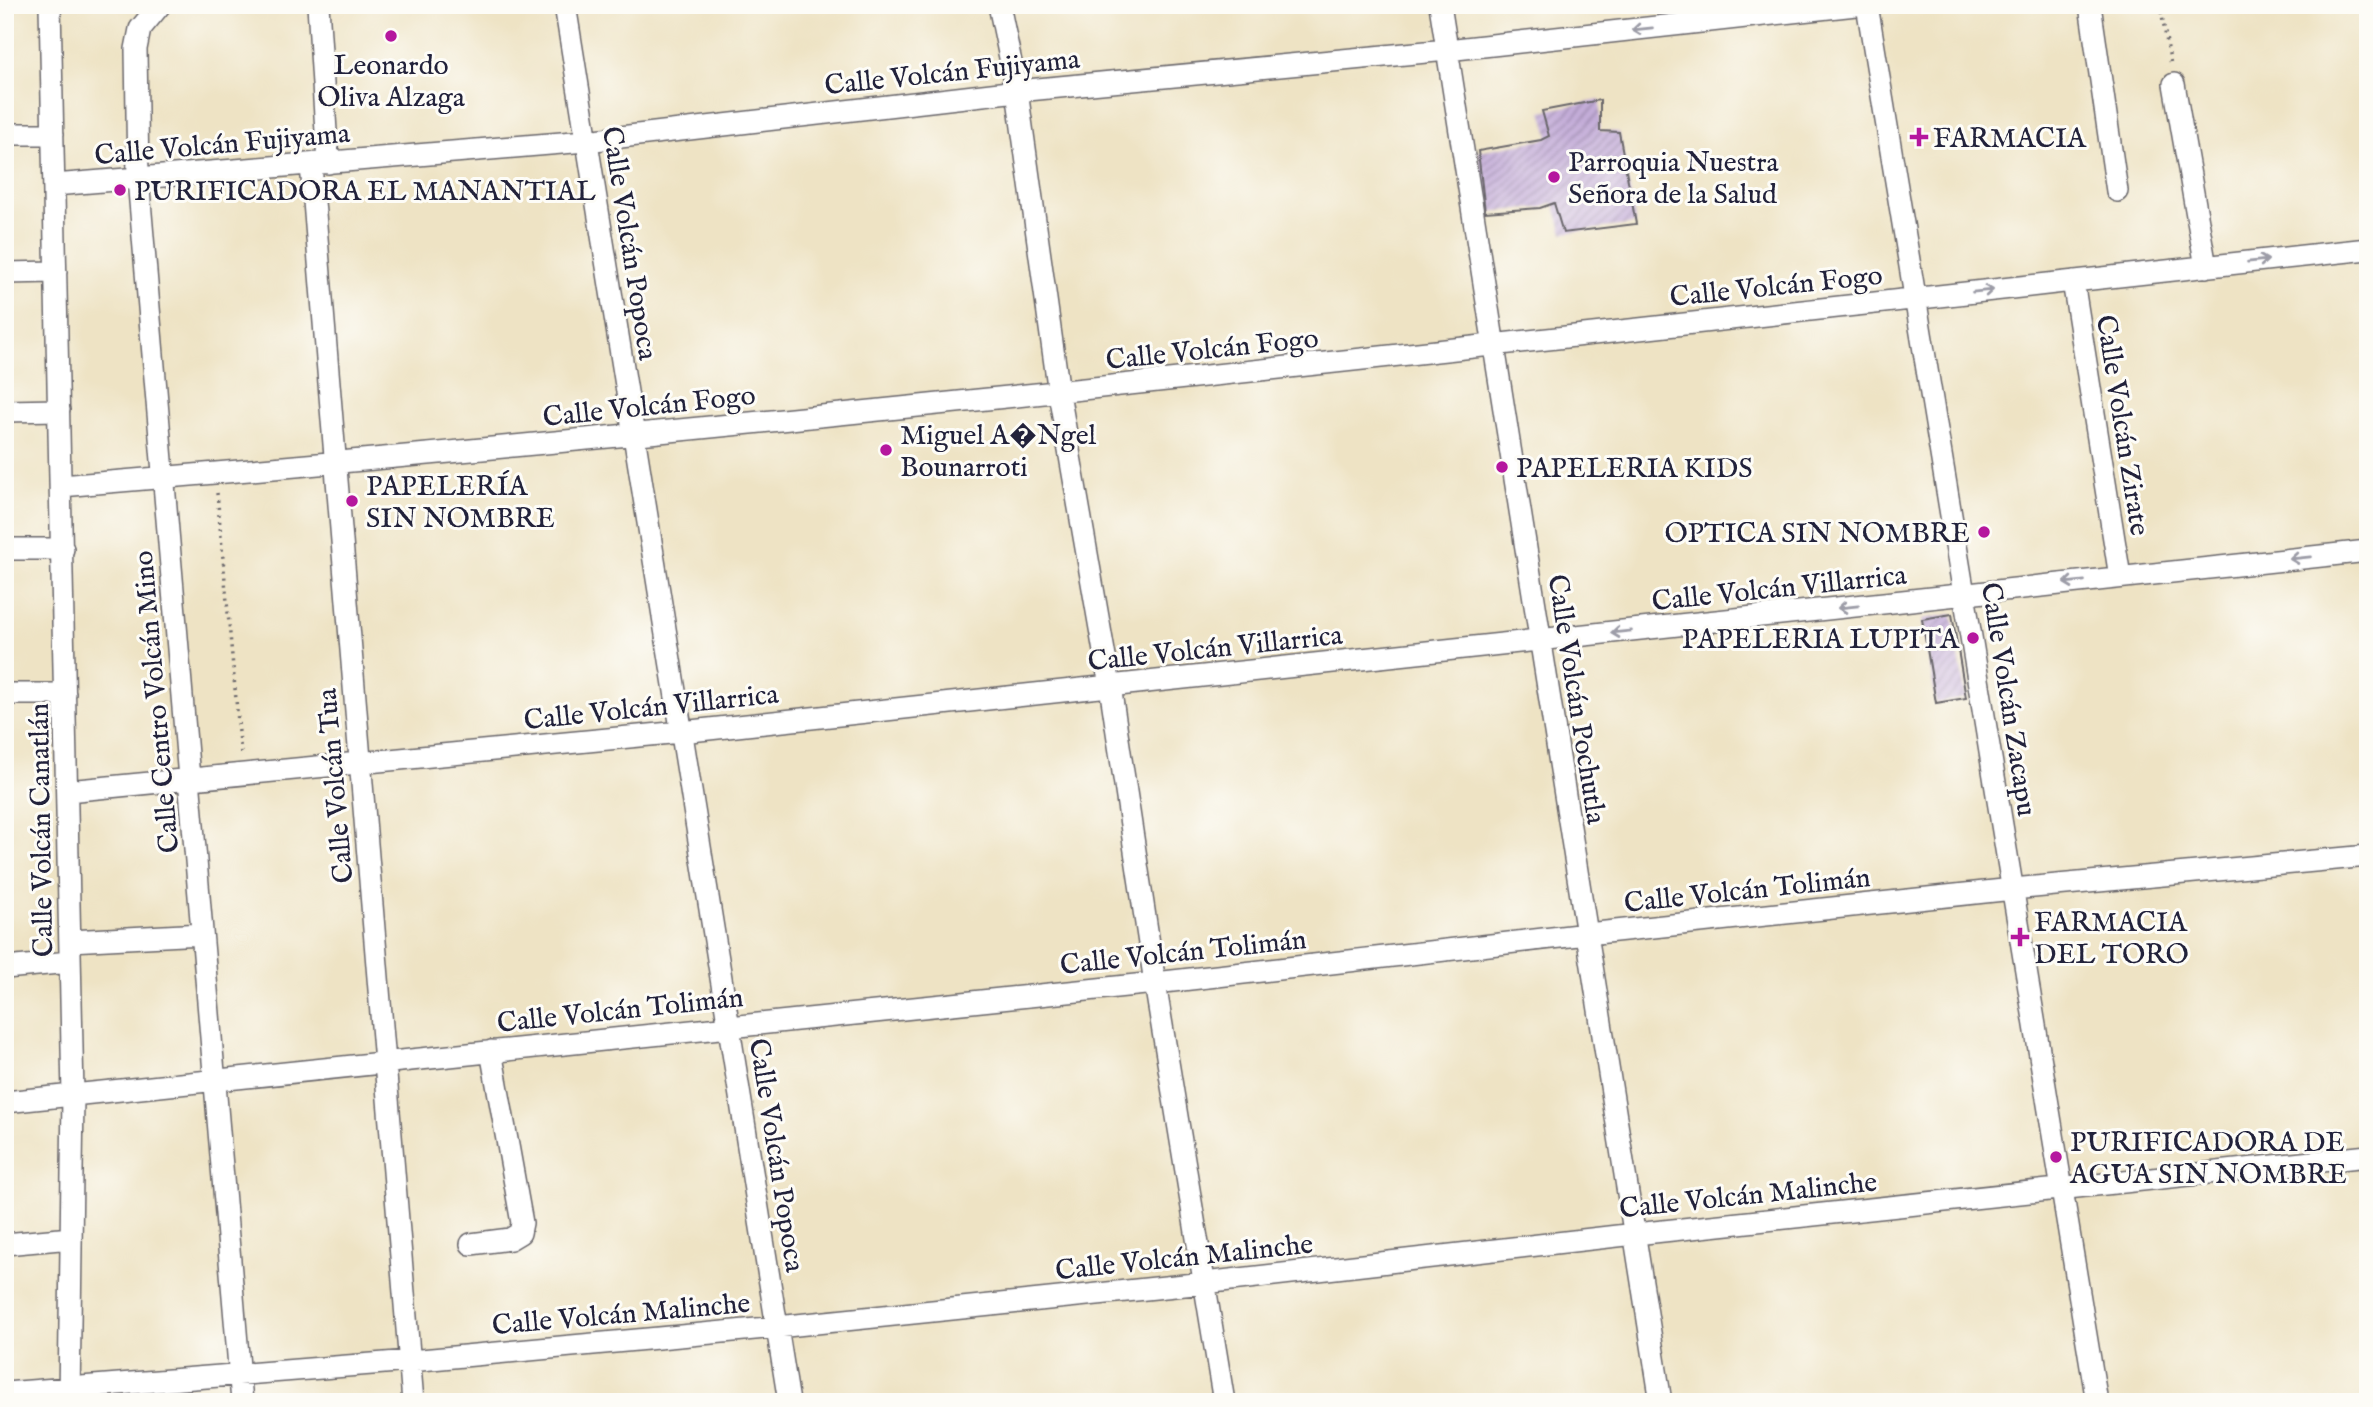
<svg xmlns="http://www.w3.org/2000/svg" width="2373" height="1407" viewBox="0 0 2373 1407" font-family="'IM FELL English',serif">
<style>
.building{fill:url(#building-hatch)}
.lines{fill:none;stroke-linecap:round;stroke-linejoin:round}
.minor-casing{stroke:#69666b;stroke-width:24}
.path{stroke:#69666b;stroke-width:3.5;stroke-dasharray:2 5;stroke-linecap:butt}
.minor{stroke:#fff;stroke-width:21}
.oneway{stroke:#9c9ca7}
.poi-dot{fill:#b5179e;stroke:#fdfcf7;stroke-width:2.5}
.labels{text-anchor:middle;stroke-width:6;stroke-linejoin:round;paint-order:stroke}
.poi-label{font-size:28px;fill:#22223b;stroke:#fdfcf7;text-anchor:start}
.street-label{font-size:28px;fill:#22223b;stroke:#fdfcf7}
</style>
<defs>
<pattern id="building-hatch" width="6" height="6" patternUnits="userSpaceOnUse" patternTransform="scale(1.75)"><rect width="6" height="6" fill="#c4add9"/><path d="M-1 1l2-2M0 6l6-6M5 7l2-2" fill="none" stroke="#9f8cb1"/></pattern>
</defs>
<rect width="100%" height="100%" fill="#fdfcf7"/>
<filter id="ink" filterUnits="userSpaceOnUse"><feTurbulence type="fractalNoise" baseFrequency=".0143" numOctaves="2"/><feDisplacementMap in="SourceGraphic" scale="14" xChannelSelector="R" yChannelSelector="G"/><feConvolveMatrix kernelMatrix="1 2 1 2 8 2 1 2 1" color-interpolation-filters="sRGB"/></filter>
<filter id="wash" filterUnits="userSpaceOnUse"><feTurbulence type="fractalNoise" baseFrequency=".00686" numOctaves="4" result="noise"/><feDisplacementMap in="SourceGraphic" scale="28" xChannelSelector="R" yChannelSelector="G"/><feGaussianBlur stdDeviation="1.57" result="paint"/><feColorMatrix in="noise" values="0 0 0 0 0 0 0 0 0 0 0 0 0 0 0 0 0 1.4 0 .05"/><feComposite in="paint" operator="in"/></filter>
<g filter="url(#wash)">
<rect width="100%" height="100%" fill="#eee3c4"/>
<g id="blocks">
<!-- building -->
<path class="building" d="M1600 100V131L1619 132 1636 224 1563 233 1554 203 1540 208 1485 212 1478 151 1541 140 1549 136 1542 111Z
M1952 614 1966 698 1936 703 1922 619Z"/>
</g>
</g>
<g filter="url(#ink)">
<use href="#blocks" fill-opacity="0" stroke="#69666b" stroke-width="2"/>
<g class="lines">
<defs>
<path id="minor" d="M50 5 73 1095 69 1400
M160 5 140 29 136 49 138 178 242 1402
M318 5 328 163
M565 5 789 1402
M999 5 1017 91 1059 393 1110 686 1155 983 1224 1402
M1440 5 1661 1402
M1867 5 2097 1402
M2090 5 2117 191
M2174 84 2206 267
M5 134H53
M311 165 413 1402
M54 185 586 141 1017 91 1447 50 1856 5
M5 273 56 272
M2073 281 2120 577
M5 411 59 410
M61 486C832 423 1599 332 2368 249
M5 549H63
M5 694H65
M67 791 681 732 2368 551
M70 941 202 934
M5 968 70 962
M5 1102 1155 983 1587 934 2013 889 2368 856
M5 1244 71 1238
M471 1244 510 1239 520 1233 522 1223 491 1051
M5 1393 410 1361 777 1327 1204 1283 1635 1234 2368 1156"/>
</defs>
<!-- minor casing -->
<use href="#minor" class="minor-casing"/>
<!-- path -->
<path class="path" d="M2160 5 2171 65
M217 493 241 754"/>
<!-- minor -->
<use href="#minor" class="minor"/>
</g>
<!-- one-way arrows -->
<defs><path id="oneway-shaft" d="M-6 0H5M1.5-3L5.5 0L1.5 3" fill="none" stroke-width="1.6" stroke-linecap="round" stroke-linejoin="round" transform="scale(1.75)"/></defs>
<g class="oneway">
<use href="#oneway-shaft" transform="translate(1642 29) rotate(174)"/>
<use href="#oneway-shaft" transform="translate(2258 261) rotate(-6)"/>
<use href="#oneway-shaft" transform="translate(1983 291) rotate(-6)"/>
<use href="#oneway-shaft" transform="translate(2300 558) rotate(174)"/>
<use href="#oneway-shaft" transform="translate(2074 582) rotate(174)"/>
<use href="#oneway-shaft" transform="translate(1848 607) rotate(174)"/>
<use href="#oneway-shaft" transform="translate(1621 632) rotate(174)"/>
</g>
</g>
<!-- markers -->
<g class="poi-dot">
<circle cx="391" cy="36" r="7"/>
<path d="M1915.5 126.5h7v7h7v7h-7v7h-7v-7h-7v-7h7z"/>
<circle cx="1554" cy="177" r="7"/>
<circle cx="120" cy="190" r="7"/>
<circle cx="886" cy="450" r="7"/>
<circle cx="1502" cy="467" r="7"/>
<circle cx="352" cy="501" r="7"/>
<circle cx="1984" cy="532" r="7"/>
<circle cx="1973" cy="638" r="7"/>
<path d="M2016.5 926.5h7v7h7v7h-7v7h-7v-7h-7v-7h7z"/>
<circle cx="2056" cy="1157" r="7"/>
</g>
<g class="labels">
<!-- poi labels -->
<g class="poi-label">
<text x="391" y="74" text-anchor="middle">Leonardo<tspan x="391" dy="32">Oliva Alzaga</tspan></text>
<text x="1933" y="147">FARMACIA</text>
<text x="1568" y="171">Parroquia Nuestra<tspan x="1568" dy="32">Señora de la Salud</tspan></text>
<text x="134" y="200">PURIFICADORA EL MANANTIAL</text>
<text x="900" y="444">Miguel A�Ngel<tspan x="900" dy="32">Bounarroti</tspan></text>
<text x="1516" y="477">PAPELERIA KIDS</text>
<text x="366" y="495">PAPELERÍA<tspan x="366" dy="32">SIN NOMBRE</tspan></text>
<text x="1970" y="542" text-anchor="end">OPTICA SIN NOMBRE</text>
<text x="1959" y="648" text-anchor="end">PAPELERIA LUPITA</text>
<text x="2034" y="931">FARMACIA<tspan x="2034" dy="32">DEL TORO</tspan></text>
<text x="2070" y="1151">PURIFICADORA DE<tspan x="2070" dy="32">AGUA SIN NOMBRE</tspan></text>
</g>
<!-- street labels -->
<g class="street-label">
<text transform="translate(952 71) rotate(-6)" y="10">Calle Volcán Fujiyama</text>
<text transform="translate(222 143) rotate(-5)" y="10">Calle Volcán Fujiyama</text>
<text transform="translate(631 243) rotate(81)" y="10">Calle Volcán Popoca</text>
<text transform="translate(1776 285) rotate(-6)" y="10">Calle Volcán Fogo</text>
<text transform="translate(1212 348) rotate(-6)" y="10">Calle Volcán Fogo</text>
<text transform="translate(649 405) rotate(-6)" y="10">Calle Volcán Fogo</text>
<text transform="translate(2124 425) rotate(81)" y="10">Calle Volcán Zirate</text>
<text transform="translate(1779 587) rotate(-6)" y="10">Calle Volcán Villarrica</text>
<text transform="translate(1215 647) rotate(-6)" y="10">Calle Volcán Villarrica</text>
<text transform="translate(1578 699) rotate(81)" y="10">Calle Volcán Pochutla</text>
<text transform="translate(2010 699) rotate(81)" y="10">Calle Volcán Zacapu</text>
<text transform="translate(155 702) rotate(-95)" y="10">Calle Centro Volcán Mino</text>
<text transform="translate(651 706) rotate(-6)" y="10">Calle Volcán Villarrica</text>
<text transform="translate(334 786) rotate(-95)" y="10">Calle Volcán Tua</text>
<text transform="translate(40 830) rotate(-91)" y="10">Calle Volcán Canatlán</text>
<text transform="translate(1747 889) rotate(-6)" y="10">Calle Volcán Tolimán</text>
<text transform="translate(1183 951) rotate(-6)" y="10">Calle Volcán Tolimán</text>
<text transform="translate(620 1009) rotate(-6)" y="10">Calle Volcán Tolimán</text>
<text transform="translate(778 1155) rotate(81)" y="10">Calle Volcán Popoca</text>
<text transform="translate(1748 1194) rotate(-6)" y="10">Calle Volcán Malinche</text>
<text transform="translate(1184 1256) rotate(-6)" y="10">Calle Volcán Malinche</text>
<text transform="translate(621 1313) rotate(-5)" y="10">Calle Volcán Malinche</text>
</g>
</g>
<!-- margin -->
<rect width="2373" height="1407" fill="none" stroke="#fdfcf7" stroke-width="28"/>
</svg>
